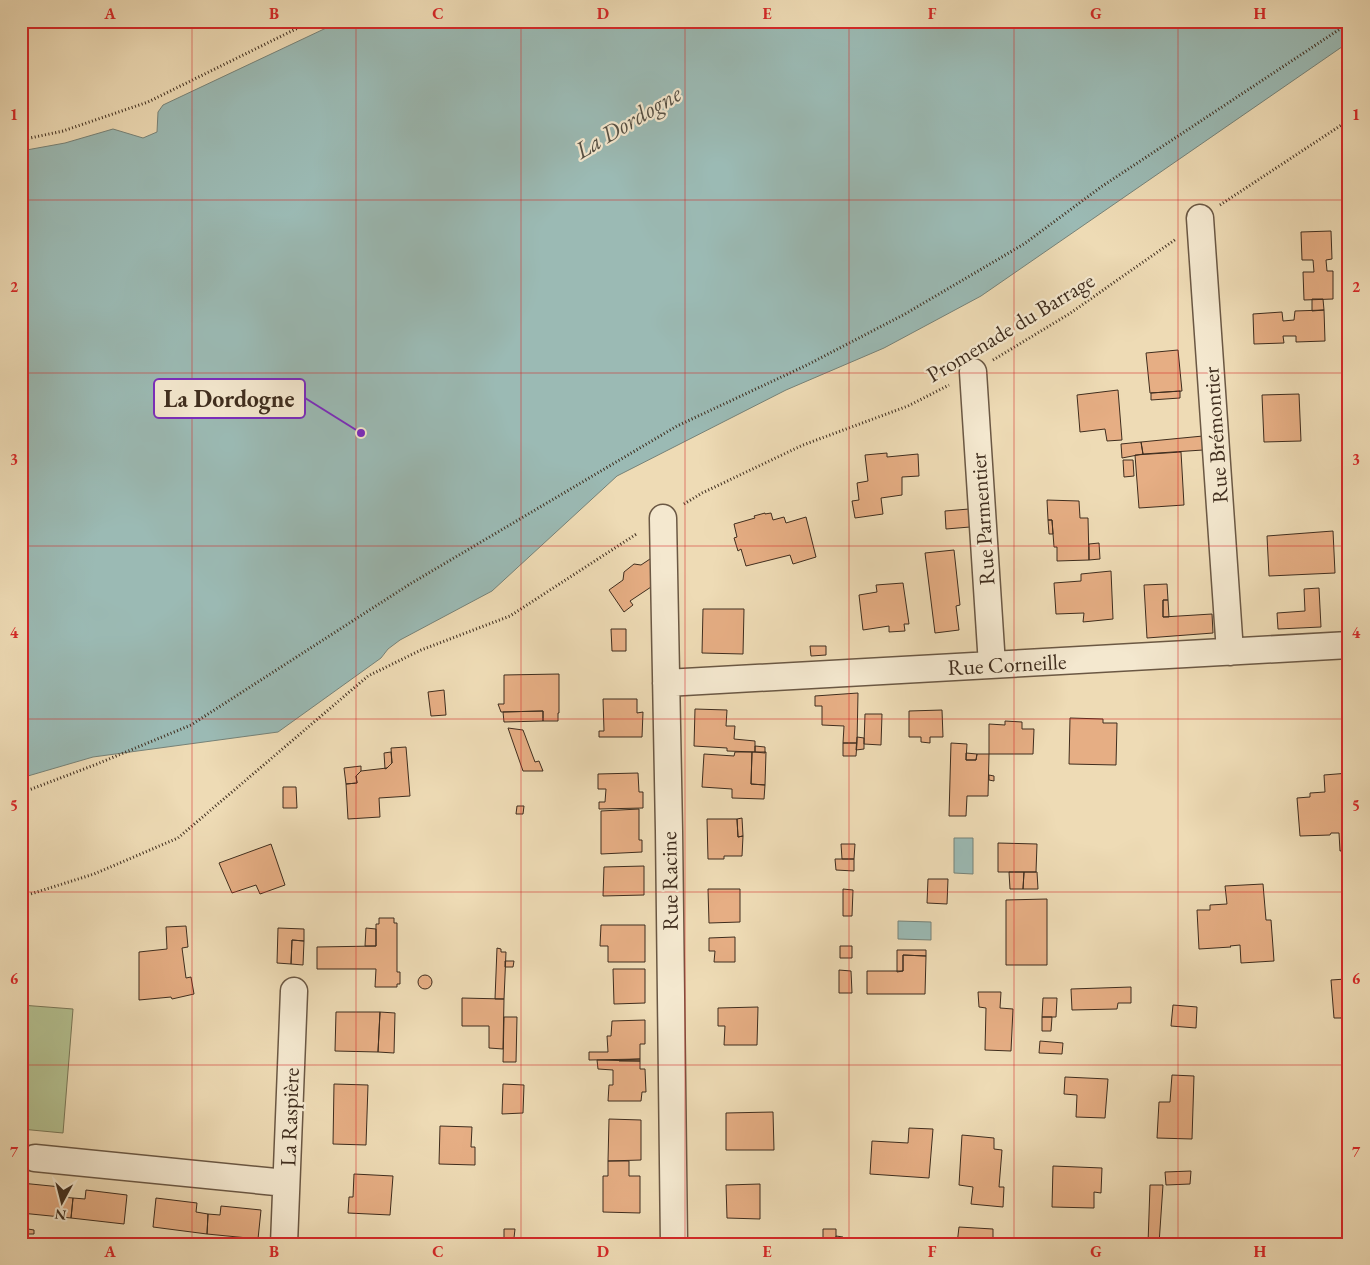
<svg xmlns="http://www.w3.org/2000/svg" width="1370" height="1265" viewBox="0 0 1370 1265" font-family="'EB Garamond',serif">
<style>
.green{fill:#b4c191;stroke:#7a7758}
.water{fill:#9bbab4;stroke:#768278}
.building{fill:#e6ae84;stroke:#3f2d1e}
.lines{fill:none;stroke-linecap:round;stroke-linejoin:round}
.street-casing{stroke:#6b5844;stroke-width:29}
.path{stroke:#3f2d1e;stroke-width:3;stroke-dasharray:1 2.5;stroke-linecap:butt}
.street{stroke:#f4e8cf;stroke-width:26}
.grid{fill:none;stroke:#d62828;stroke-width:1;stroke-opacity:0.55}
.labels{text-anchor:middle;stroke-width:4.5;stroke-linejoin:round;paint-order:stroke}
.street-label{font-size:22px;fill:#3f2d1e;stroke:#f4e8cf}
.water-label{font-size:24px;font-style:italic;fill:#565044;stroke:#f4e8cf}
.leader{fill:none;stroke:#7b2cbf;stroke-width:2}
.callout-dot{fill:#7b2cbf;stroke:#f4e8cf;stroke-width:2}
.callout{fill:#f4e8cf;stroke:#7b2cbf;stroke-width:2}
.callout-label{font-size:24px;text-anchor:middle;font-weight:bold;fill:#3f2d1e}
.neatline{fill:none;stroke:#d62828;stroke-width:2}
.grid-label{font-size:16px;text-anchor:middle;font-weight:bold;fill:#d62828}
</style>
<rect width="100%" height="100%" fill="#eedbb5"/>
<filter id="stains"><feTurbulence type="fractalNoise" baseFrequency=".004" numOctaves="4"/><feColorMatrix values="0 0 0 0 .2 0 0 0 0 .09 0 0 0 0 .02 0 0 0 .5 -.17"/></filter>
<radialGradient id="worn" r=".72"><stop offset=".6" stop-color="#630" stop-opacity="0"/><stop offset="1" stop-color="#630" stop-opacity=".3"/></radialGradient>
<!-- green -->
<path class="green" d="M21 1005 73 1009 63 1133 21 1129Z"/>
<!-- water -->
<path class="water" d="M341 21H1349V42L981 296 884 348 786 390 617 476 492 591 400 640 388 649 381 658 278 732 93 757 21 778V151L65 143 113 129 143 138 157 132 158 112 163 105Z
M954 838H973V874L954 873Z
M898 921 931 922V940L898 939Z"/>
<!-- building -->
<path class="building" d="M1331 231 1332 259 1326 260 1327 271H1333V299L1304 300 1303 272H1314L1313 260H1302L1301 232Z
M1312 299H1323L1324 310 1312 311Z
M1324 310 1325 341 1296 342V336H1283L1284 343 1254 344 1253 314 1282 312 1283 321 1294 320 1295 311Z
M1178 350 1182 391 1150 393 1146 353Z
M1118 390 1122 440 1107 441 1105 429 1080 432 1077 395Z
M1180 391V398L1151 400V393Z
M1299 394 1301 441 1264 442 1262 395Z
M1203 436V450L1143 454 1141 442Z
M1141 442 1143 454 1122 458 1121 444Z
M1181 452 1184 505 1139 508 1135 455Z
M887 453V457L918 454 919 476 902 477V495L881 498 883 514 855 518 852 501 859 500 857 483 868 481 865 455Z
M1123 460H1133L1134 476 1124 477Z
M1047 500 1079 501 1080 518H1088L1089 560 1057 561V547H1054L1052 520H1048Z
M969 509 970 527 946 529 945 511Z
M765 513V514L771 513 773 520 784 517 786 523 806 517 816 557 793 564 790 555 746 566 741 549 738 551 734 538 737 537 734 524 755 518 754 516Z
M1048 520H1052L1053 534H1049Z
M1333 531 1335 573 1269 576 1267 536Z
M1099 543 1100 559 1089 560V544Z
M954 550 960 605 956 606 959 630 935 633 925 553Z
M656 555 654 585 630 601 633 605 624 612 609 590 623 580 624 572 634 564 641 565Z
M1111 571 1113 619 1083 622 1084 613 1056 614 1054 583 1081 581V574Z
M903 583 909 624H904L905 631 889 632V626L863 630 859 595 877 592 876 585Z
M1167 584 1168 600H1163V617L1212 614 1213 633 1147 638 1144 585Z
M1319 588 1321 627 1278 629 1277 613 1305 611 1304 589Z
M1163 600H1168L1169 617H1163Z
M703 609H744L743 654 702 653Z
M611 629H626V651H612Z
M810 646H826V655L811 656Z
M559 674V713H558V721H543V711L501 712 498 704H504V675Z
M444 690 446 715 431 716 428 692Z
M858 693 857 743H843L844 726 822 725V706H815V696Z
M603 699H637V713L643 712 642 737H599V731H604Z
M695 709 727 710 726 726H735L734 739 755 741V752L727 751V748L694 746Z
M942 710 943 737H930V743L921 742V737H909V711Z
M543 711V721L504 722 503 712Z
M865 714H882L881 745 864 744Z
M1070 718 1103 719V723H1117L1116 765 1069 764Z
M1005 721 1022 722V729H1034L1033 754H989V724L1005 725Z
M508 728 523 730 535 762 539 761 543 771H523Z
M857 737 864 738V749L856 750Z
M843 743H857L856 756H843Z
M951 743 967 744 966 760H976L977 754H989L988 796H967L966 816H949Z
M755 746 765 747V753L755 752Z
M406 747 410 796 379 798 380 817 348 819 346 784 357 783 356 776 361 771 387 768 392 763 391 748Z
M391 752 392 763 387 768 385 769 384 753Z
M735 752H752L751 784 765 785 764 799 732 798V789L702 787 704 754 734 756Z
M752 752H766L765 785 751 784Z
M966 753 977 754 976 760H966Z
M361 766V771L356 776 357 783 346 784 344 768Z
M638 773 639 792H643V808L599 809V802H605L606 789H598V774Z
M1349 773V850L1340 851 1339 833H1331L1330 835 1300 836 1297 798 1310 797V793L1325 792 1324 775Z
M989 775 994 776V781L989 780Z
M283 787H296L297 808H283Z
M517 806H524L523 814H516Z
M639 809V840H642V852L601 854V811Z
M742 818 743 836 738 837 737 819Z
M707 819H737L738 837 743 836 742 856H724V859H708Z
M998 843 1037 844 1036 872H998Z
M271 844 285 885 260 894 256 885 232 893 219 863Z
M841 844H855L854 859H842Z
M835 859H854V871L836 870Z
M644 866V895L603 896 604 867Z
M1009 872H1024L1023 889H1010Z
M1024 872H1037L1038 889H1023Z
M928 879H948L947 904 927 903Z
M1263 884 1266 920H1271L1274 961 1241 963 1240 945 1230 946 1231 947 1199 949 1197 910H1210V905L1227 904 1225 886Z
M708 889H740V922L709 923Z
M843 889 853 890 852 916H843Z
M1047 899V965H1006V900Z
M379 918H394V923H397V972H400V984H397V987H375L376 969H317V947L376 946V924H379Z
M601 925H645V962H608V946H600Z
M186 926 188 947 182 948 186 978 191 977 194 994 172 999 171 997 139 1000V952L167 949 166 927Z
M278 928 304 929V941L292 940 291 964 277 963Z
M366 928 376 929V946H365Z
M735 937V962H714L715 951H709V938Z
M292 940 304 941 303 965 291 964Z
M840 946H852V958H840Z
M497 948 501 949V952H506L504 999H495Z
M897 950H926V956L903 955V971L897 972Z
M903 955 926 956 925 994H867V971H903Z
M505 961H514L513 967H505Z
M613 969H645V1003L614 1004Z
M839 970 851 971 852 993H839Z
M418 982a7 7 0 1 1 14 0a7 7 0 1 1-14 0Z
M1345 976H1349V1018H1334L1331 980 1346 979Z
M1131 987V1003H1118L1117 1009 1072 1010 1071 989Z
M978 992H1001L1000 1008 1013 1009 1011 1051 985 1050 986 1008 979 1007Z
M462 998 504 999 503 1049 489 1048V1026H462Z
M1043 998H1057L1056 1017H1042Z
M1173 1005 1197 1007 1196 1028 1171 1026Z
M758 1007 757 1045H724L725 1026H718V1008Z
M336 1012H380L378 1052 335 1051Z
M380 1012 395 1013 394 1053 378 1052Z
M504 1017H517L516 1062H503Z
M1042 1017H1052L1051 1031H1042Z
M645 1020V1044H640V1059L589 1060V1052H608L607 1036H611L612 1021Z
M1040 1041 1063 1043 1062 1054 1039 1053Z
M640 1059V1061H619V1060Z
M597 1060 640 1061V1069H645L646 1092H642L641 1101H608L609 1085H613V1070L598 1069Z
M1172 1075 1194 1076 1192 1139 1157 1138 1159 1102H1170Z
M1065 1077 1108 1079 1105 1118 1076 1117 1077 1095 1064 1094Z
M334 1084 368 1085 366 1145 333 1144Z
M503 1084 524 1085 523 1113 502 1114Z
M773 1112 774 1150H726V1113Z
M609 1119 641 1120V1160L608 1161Z
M440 1126 472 1127 471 1147H475V1165L439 1164Z
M909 1128 933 1129 929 1178 870 1174 872 1141 908 1143Z
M962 1135 994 1138V1149L1002 1150 999 1187H1004L1003 1207 971 1204 973 1187 959 1185Z
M608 1161H629V1176H640V1213L603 1212V1176H608Z
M1053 1166 1102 1168 1101 1193 1094 1192V1208L1052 1207Z
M1191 1171 1190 1184 1166 1185 1165 1172Z
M354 1174 393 1176 390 1215 348 1213 349 1197H353Z
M21 1183 61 1187V1197L73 1198 71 1218 21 1213Z
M760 1184V1219L727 1218 726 1185Z
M1150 1185H1163L1159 1244H1148Z
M86 1190 127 1195 124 1224 71 1218 73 1198 85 1199Z
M156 1198 197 1203 196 1212 208 1214 207 1234 153 1227Z
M221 1206 261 1210 258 1239 207 1234 208 1214 220 1215Z
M959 1227 993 1229V1244H957Z
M21 1228 28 1229 27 1240 21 1239Z
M28 1229 34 1230V1234H27Z
M504 1229H515L514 1238 504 1239Z
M823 1229H836V1244H823Z
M836 1236 843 1237 842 1244H836Z
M1049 1239 1068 1240V1244H1048Z"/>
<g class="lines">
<defs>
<path id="street" d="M1200 218 1230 652
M973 372 992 665
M663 518 669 831 674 1244
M666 683 1349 645
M35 1158 286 1183
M284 1244 294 991"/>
</defs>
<!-- street casing -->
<use href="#street" class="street-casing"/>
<!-- path -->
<path class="path" d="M21 140 63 131 148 102 312 21
M1220 205 1349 120
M993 360 1069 314 1176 239
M684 504 702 493 803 445 908 406 949 385
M21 793 97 764 191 725 410 584 677 426 807 365 905 314 1024 244 1101 187 1349 23
M21 897 94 874 178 838 368 676 421 650 510 616 638 533"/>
<!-- street -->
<use href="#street" class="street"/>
</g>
<!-- grid -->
<path class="grid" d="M192 21V1244M356 21V1244M521 21V1244M685 21V1244M849 21V1244M1014 21V1244M1178 21V1244M21 200H1349M21 373H1349M21 546H1349M21 719H1349M21 892H1349M21 1065H1349"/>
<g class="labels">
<!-- street labels -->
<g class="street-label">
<text transform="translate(1010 327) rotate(-31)" y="8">Promenade du Barrage</text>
<text transform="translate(1215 435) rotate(-94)" y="8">Rue Brémontier</text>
<text transform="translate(982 519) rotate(-94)" y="8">Rue Parmentier</text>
<text transform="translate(1007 664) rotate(-3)" y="8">Rue Corneille</text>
<text transform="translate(669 881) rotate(-91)" y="8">Rue Racine</text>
<text transform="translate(289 1117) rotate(-88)" y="8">La Raspière</text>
</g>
<!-- water labels -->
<g class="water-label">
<text transform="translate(628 122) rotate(-31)" y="8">La Dordogne</text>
</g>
</g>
<!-- callouts -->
<path class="leader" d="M361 433L305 398"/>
<circle class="callout-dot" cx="361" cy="433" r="5"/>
<rect class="callout" x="154" y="379" width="151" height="39" rx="5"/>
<g class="callout-label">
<text x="229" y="407">La Dordogne</text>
</g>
<!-- margin -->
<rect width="1370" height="1265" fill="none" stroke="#eedbb5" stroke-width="55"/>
<!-- north arrow -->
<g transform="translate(62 1202) rotate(187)" stroke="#f4e8cf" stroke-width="4" paint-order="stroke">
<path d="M0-4L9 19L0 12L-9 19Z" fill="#3f2d1e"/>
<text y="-8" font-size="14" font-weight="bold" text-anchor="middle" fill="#3f2d1e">N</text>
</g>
<rect x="28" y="28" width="1314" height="1210" class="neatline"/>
<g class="grid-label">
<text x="110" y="19">A</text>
<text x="274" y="19">B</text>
<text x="438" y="19">C</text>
<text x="603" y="19">D</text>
<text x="767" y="19">E</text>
<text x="932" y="19">F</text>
<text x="1096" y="19">G</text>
<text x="1260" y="19">H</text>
<text x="14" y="120">1</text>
<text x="1356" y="120">1</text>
<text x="14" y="292">2</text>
<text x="1356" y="292">2</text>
<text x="14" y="465">3</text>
<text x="1356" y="465">3</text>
<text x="14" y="638">4</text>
<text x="1356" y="638">4</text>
<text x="14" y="811">5</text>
<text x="1356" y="811">5</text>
<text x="14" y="984">6</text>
<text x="1356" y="984">6</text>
<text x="14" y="1157">7</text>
<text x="1356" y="1157">7</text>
<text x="110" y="1257">A</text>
<text x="274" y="1257">B</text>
<text x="438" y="1257">C</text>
<text x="603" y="1257">D</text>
<text x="767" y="1257">E</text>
<text x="932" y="1257">F</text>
<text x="1096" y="1257">G</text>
<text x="1260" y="1257">H</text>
</g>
<rect width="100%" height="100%" filter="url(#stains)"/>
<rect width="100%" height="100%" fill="url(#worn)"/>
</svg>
